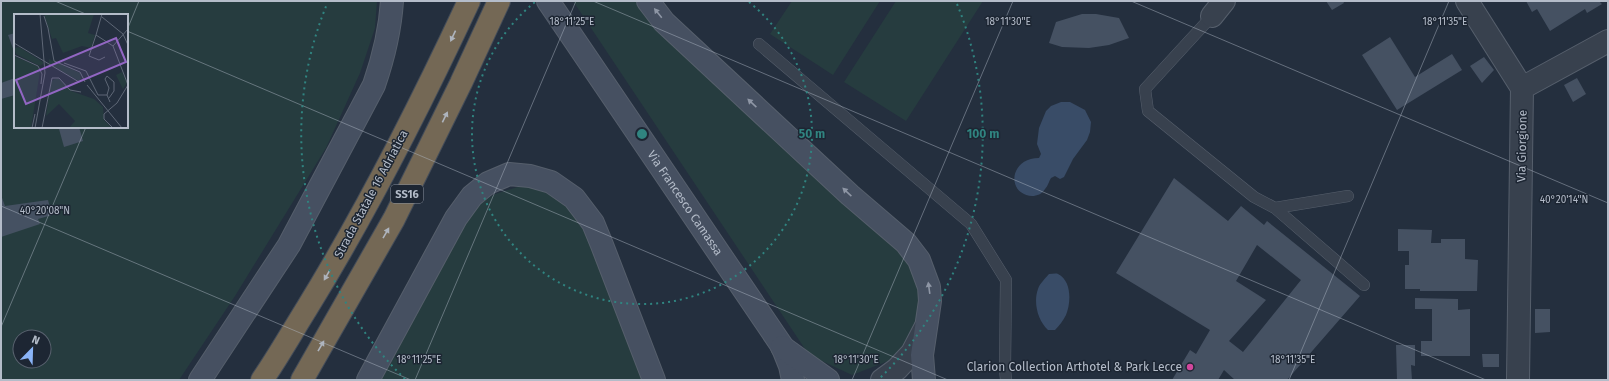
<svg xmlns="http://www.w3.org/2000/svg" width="1609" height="381" viewBox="0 0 1609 381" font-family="'Fira Sans',sans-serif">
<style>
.green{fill:#263c3f;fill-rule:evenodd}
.water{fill:#394c67}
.building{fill:#455162;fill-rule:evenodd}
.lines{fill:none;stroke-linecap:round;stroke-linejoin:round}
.lane-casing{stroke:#565f6c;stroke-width:12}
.street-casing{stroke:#565f6c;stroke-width:24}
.secondary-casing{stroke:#565f6c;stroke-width:24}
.highway-casing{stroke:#434c59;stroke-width:24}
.lane{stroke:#38414e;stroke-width:11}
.street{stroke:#38414e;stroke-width:22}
.secondary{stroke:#465061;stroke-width:22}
.highway{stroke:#746855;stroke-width:22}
.oneway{fill:#8e96a5}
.oneway2{fill:#aeb4bd}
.ticks{fill:none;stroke:#b4bcc9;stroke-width:1;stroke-opacity:0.45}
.ring{fill:none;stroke:#308480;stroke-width:2;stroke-dasharray:2 4}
.hotel-dot{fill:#d1479c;stroke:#1d2633;stroke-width:1.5}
.labels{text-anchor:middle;stroke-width:3;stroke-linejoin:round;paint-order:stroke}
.shield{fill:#1d2633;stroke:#878f9c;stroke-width:1}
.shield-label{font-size:11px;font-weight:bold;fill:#b4bcc9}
.street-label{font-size:12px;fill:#b4bcc9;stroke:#1d2633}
.poi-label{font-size:12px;fill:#b4bcc9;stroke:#1d2633;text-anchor:end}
.inset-road{fill:none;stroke:#5e6776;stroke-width:1}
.view{fill:#9266c3;fill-opacity:0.15;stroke:#9266c3;stroke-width:2}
.inset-edge{fill:none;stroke:#b4bcc9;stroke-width:2}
.ticks-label{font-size:10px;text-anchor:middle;fill:#b4bcc9;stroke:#1d2633;stroke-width:3;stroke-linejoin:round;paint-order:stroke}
.centre{fill:#308480;stroke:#1d2633;stroke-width:2}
.ring-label{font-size:12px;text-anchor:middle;font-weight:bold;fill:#308480;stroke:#1d2633;stroke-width:3;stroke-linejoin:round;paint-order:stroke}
</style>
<rect width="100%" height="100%" fill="#242f3e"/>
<!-- green -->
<path class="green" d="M1 1H377L375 28 360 73 326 148 235 296 179 380H1ZM15 15H127V127H15ZM20 337H44V361H20Z
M573 1H638L896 246 919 276 922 314 912 336 896 358 852 375 809 355Z
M792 1H880L833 75 770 34Z
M896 1H983L906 121 844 82Z
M524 185 554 192 579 216 644 380H376L475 207 495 194Z"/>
<!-- water -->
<path class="water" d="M1061 102H1070L1085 110 1091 122 1090 132 1087 140 1073 159 1064 177 1060 179 1055 176 1051 178C1049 181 1048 186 1045 189 1042 194 1037 196 1032 196 1006 194 1009 158 1039 158L1041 154 1037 144 1039 128 1046 111 1051 106Z
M1049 274C1052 274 1056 273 1058 274 1072 281 1071 303 1066 315 1063 321 1059 326 1055 330H1048C1038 321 1033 303 1038 289 1040 283 1045 279 1049 274Z"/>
<!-- building -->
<path class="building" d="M1326 1H1343L1344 3 1332 10Z
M1526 1H1599L1602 4 1587 13 1585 9 1550 31 1537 9 1532 12Z
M1082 14H1096L1119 18 1129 38 1109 45 1089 48 1062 47 1049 43 1056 22Z
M15 33V54L8 35Z
M1390 37 1415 77 1452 54 1462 70 1397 110 1362 55Z
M1484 57 1494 70 1482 83 1470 66Z
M15 78V95L1 99V83Z
M1577 78 1586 94 1573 102 1564 85Z
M67 127H79L83 141 64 147 59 129Z
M1174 178 1228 221 1241 206 1264 225 1267 221 1360 296 1287 380H1235L1224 370 1218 380H1172L1190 350 1196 354 1210 330 1116 273ZM1257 245 1301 280 1243 352 1229 341 1266 300 1236 281Z
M1 195 5 206 48 200 52 215 38 219 40 224 1 237Z
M1398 229 1432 230 1431 243H1441V239H1465V259L1478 260 1477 291H1420V289H1405V265H1409V251H1398Z
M1415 298 1458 299V310L1470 309V356H1421V341H1432V309H1415Z
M1535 309H1550V332L1535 333Z
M1396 345H1415V366L1411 365 1412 380H1397Z
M1482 354H1499V367H1483Z"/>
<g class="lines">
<defs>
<path id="lane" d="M1212 16 1145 89 1148 111 1254 197 1275 208 1348 196
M759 44 971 224 1006 280 1005 369 1006 380
M1275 208 1364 285"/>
<path id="street" d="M1467 1 1522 88 1518 380
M1212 16 1224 1
M1522 88 1608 41
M882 380 897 369 912 353 925 328"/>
<g id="secondary">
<path id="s1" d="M548 1 782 346 790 366 793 380"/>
<path d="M648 1 664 22 850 195 906 243 919 260 929 287 930 301 922 355 924 380"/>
<path d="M782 347 828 380"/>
<path d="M200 380 289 245 374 85C384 56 390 32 392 1"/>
<path d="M368 380 456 218 472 196 488 183 509 174 530 176 551 182 574 198 593 223 602 245 654 380"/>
</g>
<path id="highway" d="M262 380C278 357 292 332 307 308 368 209 420 106 469 1
M302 380 394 219 461 83 499 1"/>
</defs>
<!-- lane casing -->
<use href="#lane" class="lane-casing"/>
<!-- street casing -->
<use href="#street" class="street-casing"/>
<!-- secondary casing -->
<use href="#secondary" class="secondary-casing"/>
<!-- highway casing -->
<use href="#highway" class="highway-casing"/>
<!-- lane -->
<use href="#lane" class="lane"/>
<!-- street -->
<use href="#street" class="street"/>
<!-- secondary -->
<use href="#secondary" class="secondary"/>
<!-- highway -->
<use href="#highway" class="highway"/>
</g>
<!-- one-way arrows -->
<defs><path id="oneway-solid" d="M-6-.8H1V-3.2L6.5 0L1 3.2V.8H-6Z"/></defs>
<g class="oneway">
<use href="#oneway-solid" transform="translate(658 13) rotate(-129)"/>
<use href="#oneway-solid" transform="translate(752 103) rotate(-137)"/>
<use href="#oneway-solid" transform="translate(847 192) rotate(-137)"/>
<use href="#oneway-solid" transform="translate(929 288) rotate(-98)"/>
</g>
<g class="oneway2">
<use href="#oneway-solid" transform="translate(453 36) rotate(115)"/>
<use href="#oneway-solid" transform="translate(445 117) rotate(-64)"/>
<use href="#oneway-solid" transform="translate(386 233) rotate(-60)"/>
<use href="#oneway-solid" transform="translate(327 275) rotate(120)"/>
<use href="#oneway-solid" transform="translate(321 346) rotate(-60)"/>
</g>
<!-- ticks -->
<path class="ticks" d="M55 1 88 15M593 1 1486 380M1131 1 1608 203M127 30 139 1M127 31 948 380M1 206 411 380M1 327 86 127M415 380 576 1M852 380 1013 1M1289 380 1449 1"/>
<!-- distance rings -->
<g class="ring">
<path d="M749 2A170 170 0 1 1 535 2"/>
<path d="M405 379A341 341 0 0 1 327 4M957 4A341 341 0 0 1 879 379"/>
</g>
<!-- markers -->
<circle class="hotel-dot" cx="1190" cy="367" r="4"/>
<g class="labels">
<!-- shield labels -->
<rect class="shield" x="391" y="185" width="32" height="18" rx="3"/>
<g class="shield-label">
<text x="407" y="198">SS16</text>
</g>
<!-- street labels -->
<g class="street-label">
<text transform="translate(1522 146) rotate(-89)" y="4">Via Giorgione</text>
<text transform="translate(371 194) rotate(-62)" y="4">Strada Statale 16 Adriatica</text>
<text dy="4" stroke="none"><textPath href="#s1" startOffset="244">Via Francesco Camassa</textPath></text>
</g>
<!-- poi labels -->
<g class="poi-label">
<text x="1182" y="371">Clarion Collection Arthotel &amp; Park Lecce</text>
</g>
</g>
<!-- overview -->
<g transform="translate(14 14)">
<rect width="114" height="114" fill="#242f3e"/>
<path d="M30 0H80L74 19 81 21 77 34 68 32 49 39 42 24 38 25ZM5 33 29 48V50L26 52 2 40 0 34ZM0 42 23 52 26 58 17 114H0ZM35 45 66 59 67 65 65 67 35 50ZM108 58 113 69 109 75 102 61ZM44 64 57 77 80 85 89 93 90 106 98 114H55L61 107 45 90 32 102 37 67Z" fill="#263c3f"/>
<path class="inset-road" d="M88 0 82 21 99 32 114 71M30 2 34 14M88 3 109 20 114 31M34 14 40 47 66 58 71 68M82 21 75 42 85 46 91 43M0 29 65 68M99 32 114 15M0 41 24 52 28 60 27 70M50 49 72 57 84 81H93M73 71 108 114M95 84 100 77V68L93 62 91 65 95 74 93 81 96 88M18 114 21 100M21 114 31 59 26 0M28 114 38 64H45L56 76 67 78M99 114 90 105V100L103 89 114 71"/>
<path class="view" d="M102 24 112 48 12 90 2 66Z"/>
<rect width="114" height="114" class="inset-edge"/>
</g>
<g class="ticks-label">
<text x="572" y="25">18°11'25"E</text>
<text x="1008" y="25">18°11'30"E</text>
<text x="1445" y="25">18°11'35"E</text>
<text x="1564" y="203">40°20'14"N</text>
<text x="45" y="214">40°20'08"N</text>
<text x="419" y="363">18°11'25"E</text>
<text x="856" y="363">18°11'30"E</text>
<text x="1293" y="363">18°11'35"E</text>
</g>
<circle cx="642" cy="134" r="6" class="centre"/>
<g class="ring-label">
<text x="812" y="138">50 m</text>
<text x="983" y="138">100 m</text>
</g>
<!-- border -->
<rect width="1609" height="381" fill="none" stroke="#b4bcc9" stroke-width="4"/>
<!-- north arrow -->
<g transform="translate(32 349) rotate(23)"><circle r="19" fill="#1d2633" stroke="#59626f"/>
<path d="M0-3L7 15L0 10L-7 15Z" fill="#8ab4f8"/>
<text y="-6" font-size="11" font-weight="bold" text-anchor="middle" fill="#b4bcc9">N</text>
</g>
</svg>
